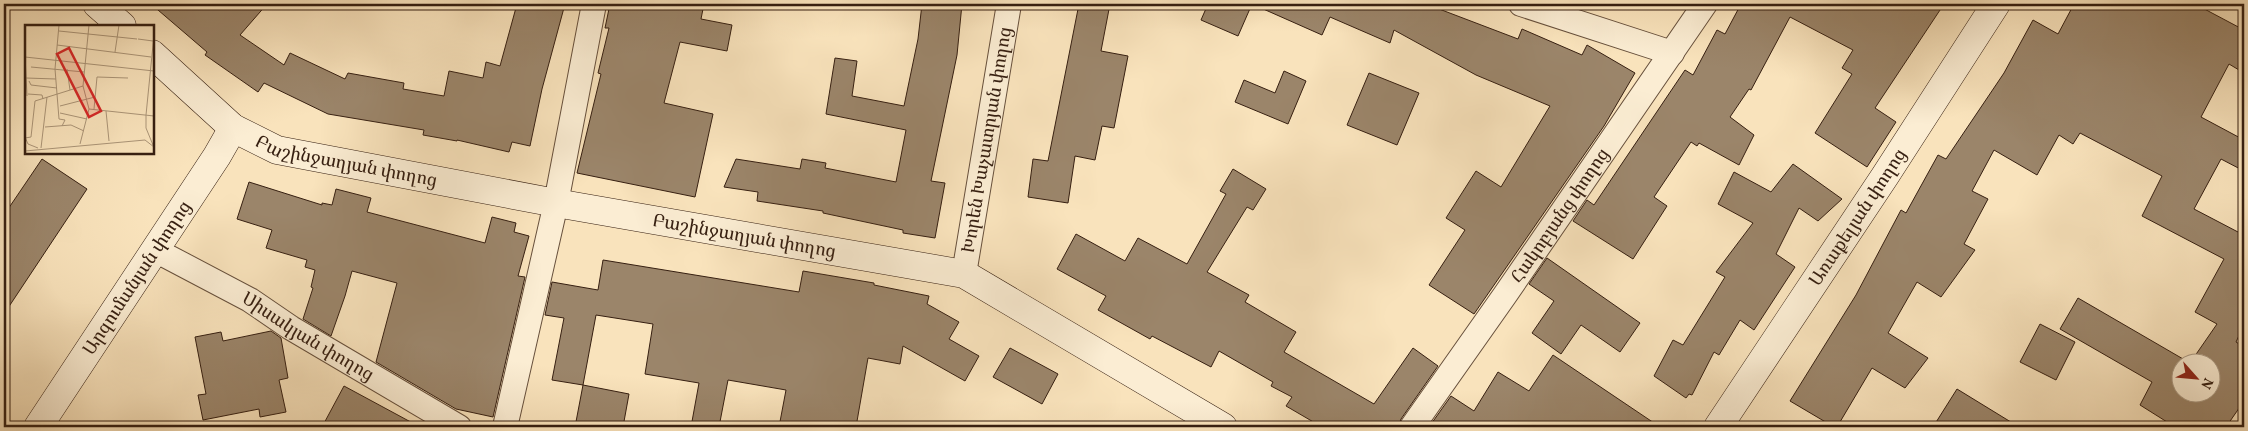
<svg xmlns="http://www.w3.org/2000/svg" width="2248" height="431" viewBox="0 0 2248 431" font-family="Vollkorn,'Noto Serif Armenian',serif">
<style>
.building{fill:#9b856a;stroke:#361f11;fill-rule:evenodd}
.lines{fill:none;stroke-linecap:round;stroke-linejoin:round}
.street-casing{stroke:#67503c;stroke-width:26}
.secondary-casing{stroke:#361f11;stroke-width:29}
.street{stroke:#fbedd3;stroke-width:24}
.secondary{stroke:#fbedd3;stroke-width:28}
.labels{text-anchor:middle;stroke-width:4;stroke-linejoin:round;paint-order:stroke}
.street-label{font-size:18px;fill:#361f11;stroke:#fbedd3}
.inset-road{fill:none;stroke:#ab9578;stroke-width:1}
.view{fill:#d62828;fill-opacity:0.15;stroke:#d62828;stroke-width:2.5}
.inset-edge{fill:none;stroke:#361f11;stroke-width:2.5}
</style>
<rect width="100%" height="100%" fill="#f9e3bc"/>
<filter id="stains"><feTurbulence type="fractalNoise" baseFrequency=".004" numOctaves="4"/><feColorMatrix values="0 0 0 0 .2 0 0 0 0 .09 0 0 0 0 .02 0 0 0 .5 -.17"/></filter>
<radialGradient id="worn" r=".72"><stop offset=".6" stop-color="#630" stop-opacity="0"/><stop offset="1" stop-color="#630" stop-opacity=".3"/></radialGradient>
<!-- building -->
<path class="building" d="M151 4H267L240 35 284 65 290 53 345 79 348 73 404 83 403 89 444 96 449 71 483 78 486 62 500 66 517 4H565L542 89 530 146 512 142 509 152 457 140V141L423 135 424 130 328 114 264 83 258 92 205 55 207 52Z
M610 4H704L701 19 732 25 727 51 680 42 664 103 713 114 695 197 577 173 601 74 598 73 609 28H605Z
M922 4H962L957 55 931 181 945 183 935 238 903 233V230L823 213V211L757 201 758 192 724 187 736 159 800 169 802 159 826 163 825 168 896 182 906 130 826 114 835 58 857 61 852 96 904 106 918 39Z
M1079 4H1110L1101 51 1128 56 1114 128 1102 126 1095 160 1075 156 1068 203 1028 197 1033 159 1048 161Z
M1208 4H1426L1518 39 1522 29 1582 55 1587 45 1635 73 1604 126 1474 314 1429 285 1465 230 1446 218 1476 171 1501 187 1550 106 1476 75 1394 30 1390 43 1330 17 1322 35 1252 4 1238 36 1201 20Z
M1741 4H1944L1875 108 1896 122 1867 167 1815 133 1852 74 1842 68 1853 50 1790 17 1751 90 1749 89 1730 117 1754 135 1739 165 1699 143 1697 146 1691 142 1654 197 1667 206 1633 259 1573 221 1587 200 1594 205 1685 70 1693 75 1717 30 1725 34Z
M2074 4H2195L2244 30V73L2229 64 2201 117 2244 140V171L2221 159 2194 209 2238 232 2244 219V325L2236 342 2244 347V401L2226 427H2175L2140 405 2152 382 2060 329 2078 298 2190 363 2217 324 2195 312 2224 259 2142 216 2162 176 2080 133 2073 144 2059 135 2037 175 1994 150 1972 191 1988 199 1964 244 1975 250 1941 297 1917 282 1888 333 1928 358 1905 388 1872 368 1837 427H1834L1790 401 1856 295 1901 210 1906 213 1938 155 1946 159 2004 73 2033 20 2058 34ZM2180 364H2210V394H2180Z
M1284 71 1306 81 1288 124 1235 102 1244 80 1275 93Z
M1369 73 1419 93 1397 145 1347 125Z
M42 159 87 189 4 314V215Z
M1793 164 1842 199 1818 221 1799 208 1776 254 1795 267 1754 330 1740 320 1719 355 1714 352 1692 395 1689 394 1686 398 1654 376 1673 340 1683 345 1725 277 1716 272 1753 223 1718 204 1734 172 1771 192Z
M1233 169 1266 189 1253 210 1247 207 1207 272 1249 295 1245 302 1296 332 1284 352 1374 404 1413 348 1438 366 1401 419 1398 427H1322L1286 406 1292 397 1271 386 1273 382 1219 351 1211 367 1152 336 1150 339 1098 310 1106 296 1057 269 1076 234 1125 261 1138 238 1187 264 1226 194 1220 191Z
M249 182 322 205V203L332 205 336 189 371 198 367 212 485 243 492 217 516 223 514 232 529 236 518 276 525 277 493 417 456 409 376 362 397 283 352 271 345 296 331 336 303 319 313 288 311 287 315 270 305 267 307 260 266 248 272 230 237 219Z
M1547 258 1640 323 1620 352 1581 325 1561 354 1532 333 1554 301 1529 284Z
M603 260 799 292 803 271 874 283V285L929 296 927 304 959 322 949 339 979 356 965 381 903 346 900 364 868 358 856 427H779L786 390 728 380 719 427H691L699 383 645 374 653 324 596 315 583 385 552 380 564 318 545 315 552 282 598 290Z
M2040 324 2075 342 2056 380 2020 362Z
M271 331 281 338 288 378 279 380 286 412 260 417 259 409 203 420 198 395 206 394 195 337 221 332 223 341Z
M1010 348 1058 374 1042 404 993 377Z
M1553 355 1660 427H1429L1451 396 1474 411 1498 372 1529 391Z
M583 385 629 394 623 427H575Z
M344 386 420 427H322Z
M1957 389 2019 427H1933Z"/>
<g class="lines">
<defs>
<g id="street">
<path d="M1521 4 1672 53"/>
<path id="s1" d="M155 250 250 300 291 328 459 427"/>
<path id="s2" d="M964 274 1009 4"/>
<path d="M505 427 556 203 594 4"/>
<path id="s3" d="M1412 427 1505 295 1705 4"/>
</g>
<g id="secondary">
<path d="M97 4 122 26"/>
<path id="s4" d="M152 54 233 128 277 150 556 203 964 274 1223 427"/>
<path id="s5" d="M38 427 217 156 233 128"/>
<path id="s6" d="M1718 427 1885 176 1996 4"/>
</g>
</defs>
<!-- street casing -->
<use href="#street" class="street-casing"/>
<!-- secondary casing -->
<use href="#secondary" class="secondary-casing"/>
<!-- street -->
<use href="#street" class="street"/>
<!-- secondary -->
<use href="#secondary" class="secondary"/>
</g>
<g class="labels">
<!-- street labels -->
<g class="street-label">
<text dy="6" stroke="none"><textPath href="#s2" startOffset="136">Խորեն Խաչատրյան փողոց</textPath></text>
<text dy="6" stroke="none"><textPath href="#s4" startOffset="229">Բաշինջաղյան փողոց</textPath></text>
<text dy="6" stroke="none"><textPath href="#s3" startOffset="258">Հակոբյանց փողոց</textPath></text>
<text dy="6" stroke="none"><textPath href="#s6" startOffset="252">Առաքելյան փողոց</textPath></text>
<text dy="6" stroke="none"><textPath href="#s4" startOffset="634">Բաշինջաղյան փողոց</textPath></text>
<text dy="6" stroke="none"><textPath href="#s5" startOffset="179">Արզումանյան փողոց</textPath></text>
<text dy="6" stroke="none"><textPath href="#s1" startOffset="176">Սիսակյան փողոց</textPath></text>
</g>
</g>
<!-- overview -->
<g transform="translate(25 25)">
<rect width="129" height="129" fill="#f9e3bc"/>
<path class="inset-road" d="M34 0 30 44 34 94 40 95 37 101M34 6 112 14M113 14 128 16M32 20 126 32M90 27 94 0M0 30 2 71M0 32 129 46M6 42 59 47M42 44 45 65M0 45V99M1 53 31 54M4 56 6 60 32 63M3 69 17 70 18 74M35 81 70 72M64 84 129 91M69 84 72 52 103 53M81 86 84 116M35 88 62 94M121 90 129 10M121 90V103L128 120M20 102 46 100 59 106M0 112 3 119 13 123M0 113 6 112 10 76 58 61M55 119 64 84 58 61 64 0M16 123 22 72M0 126 120 115 129 122"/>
<path class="view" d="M44 23 76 86 64 92 32 29Z"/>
<rect width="129" height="129" class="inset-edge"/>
</g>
<!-- margin -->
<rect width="2248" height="431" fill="none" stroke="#f9e3bc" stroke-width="20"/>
<rect x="5" y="5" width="2238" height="421" fill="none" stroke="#361f11" stroke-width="2.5"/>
<rect x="10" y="10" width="2228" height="411" fill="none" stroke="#361f11"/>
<!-- north arrow -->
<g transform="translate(2196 378) rotate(117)"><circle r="24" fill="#fbedd3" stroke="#ac9b85"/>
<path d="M0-4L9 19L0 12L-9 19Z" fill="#8f2418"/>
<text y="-8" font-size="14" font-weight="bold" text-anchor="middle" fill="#361f11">N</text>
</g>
<rect width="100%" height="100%" filter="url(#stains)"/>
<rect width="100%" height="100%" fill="url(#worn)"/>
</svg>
